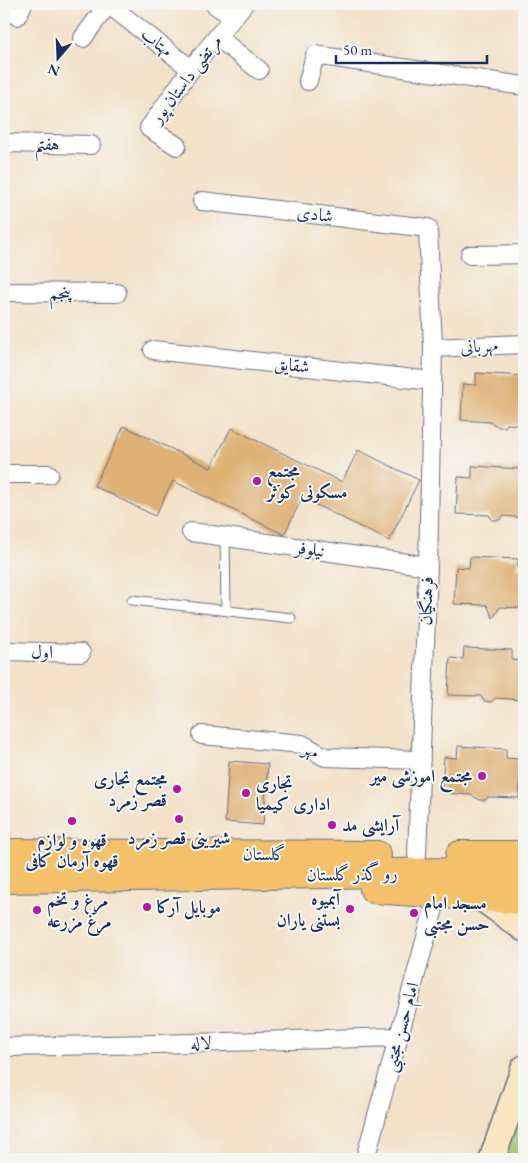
<svg xmlns="http://www.w3.org/2000/svg" width="528" height="1163" viewBox="0 0 528 1163" font-family="'EB Garamond',Amiri,serif">
<style>
.green{fill:#a4bf65;stroke:#607762}
.building{fill:#deb074}
.lines{fill:none;stroke-linecap:round;stroke-linejoin:round}
.service-casing{stroke:#676d83;stroke-width:11}
.minor-casing{stroke:#676d83;stroke-width:20}
.secondary-casing{stroke:#676d83;stroke-width:28}
.primary-casing{stroke:#676d83;stroke-width:30}
.service{stroke:#fff;stroke-width:9}
.minor{stroke:#fff;stroke-width:18}
.secondary{stroke:#fbe6c3;stroke-width:25}
.primary{stroke:#f4c16a;stroke-width:28}
.poi-dot{fill:#b5179e;stroke:#f6f6f2;stroke-width:2}
.labels{text-anchor:middle;stroke-width:4;stroke-linejoin:round;paint-order:stroke}
.street-label{font-size:18px;fill:#1b2f5e;stroke:#f6f6f2}
.poi-label{font-size:18px;font-weight:bold;fill:#1b2f5e;stroke:#f6f6f2;text-anchor:start}
</style>
<rect width="100%" height="100%" fill="#f6f6f2"/>
<filter id="ink" filterUnits="userSpaceOnUse"><feTurbulence type="fractalNoise" baseFrequency=".02" numOctaves="2"/><feDisplacementMap in="SourceGraphic" scale="10" xChannelSelector="R" yChannelSelector="G"/><feConvolveMatrix kernelMatrix="1 2 1 2 8 2 1 2 1" color-interpolation-filters="sRGB"/></filter>
<filter id="wash" filterUnits="userSpaceOnUse"><feTurbulence type="fractalNoise" baseFrequency=".0096" numOctaves="4" result="noise"/><feDisplacementMap in="SourceGraphic" scale="20" xChannelSelector="R" yChannelSelector="G"/><feGaussianBlur stdDeviation="1.12" result="paint"/><feColorMatrix in="noise" values="0 0 0 0 0 0 0 0 0 0 0 0 0 0 0 0 0 1.4 0 .05"/><feComposite in="paint" operator="in"/></filter>
<g filter="url(#wash)">
<rect width="100%" height="100%" fill="#f3e1c8"/>
<!-- green -->
<path class="green" d="M524 1099V1159H503Z"/>
<g id="blocks">
<!-- building -->
<path class="building" d="M476 373 524 376V425L507 424 505 427H499L490 422 461 420 463 384 476 385Z
M124 426 211 468 231 428 342 482 358 450 419 480 389 541 302 498 284 535 283 534 173 481 155 516 94 486Z
M472 466 521 469 520 479H524V518L503 516 500 520H492L489 515 456 514 458 477 472 478Z
M470 557 518 559V569H524V608L500 607 493 618 487 605 454 604 456 567 469 568Z
M464 648 512 650V660L524 661V700L495 698 492 702 484 701 481 696 448 695 450 658 463 659Z
M458 746 506 749V758L521 759 519 798 488 797 486 800H480L471 795 442 793 444 757 457 758Z
M229 761 268 764 263 825 225 822Z"/>
</g>
</g>
<g filter="url(#ink)">
<use href="#blocks" fill-opacity="0" stroke="#676d83" stroke-width="1"/>
<g class="lines">
<defs>
<path id="service" d="M225 537 226 609
M132 600 291 618"/>
<path id="minor" d="M214 4 233 17
M17 16 23 4
M217 37 259 70
M83 38 108 4 191 69
M308 81 315 55 524 86
M4 143 91 145
M177 146 149 128 191 69 244 4
M202 201 428 228 433 348 428 566 417 855
M470 255 524 254
M4 292 117 293
M433 348 524 344
M153 350 432 381
M4 474H49
M191 532 428 566
M4 651 81 653
M202 735 302 744 325 757 421 760
M4 1047 155 1044 398 1037
M365 1159 438 894"/>
<path id="secondary" d="M480 897 524 929
M492 1159 524 1068"/>
<path id="primary" d="M4 853 377 855
M460 855H524
M4 879 452 872 524 876
M374 889 524 900"/>
</defs>
<!-- service casing -->
<use href="#service" class="service-casing"/>
<!-- minor casing -->
<use href="#minor" class="minor-casing"/>
<!-- secondary casing -->
<use href="#secondary" class="secondary-casing"/>
<!-- primary casing -->
<use href="#primary" class="primary-casing"/>
<!-- service -->
<use href="#service" class="service"/>
<!-- minor -->
<use href="#minor" class="minor"/>
<!-- secondary -->
<use href="#secondary" class="secondary"/>
<!-- primary -->
<use href="#primary" class="primary"/>
</g>
</g>
<!-- markers -->
<g class="poi-dot">
<circle cx="257" cy="481" r="5"/>
<circle cx="482" cy="776" r="5"/>
<circle cx="177" cy="789" r="5"/>
<circle cx="246" cy="793" r="5"/>
<circle cx="179" cy="819" r="5"/>
<circle cx="72" cy="821" r="5"/>
<circle cx="332" cy="825" r="5"/>
<circle cx="147" cy="907" r="5"/>
<circle cx="350" cy="909" r="5"/>
<circle cx="37" cy="910" r="5"/>
<circle cx="414" cy="913" r="5"/>
</g>
<g class="labels">
<!-- street labels -->
<g class="street-label">
<text transform="translate(157 42) rotate(38)" y="6">مهتاب</text>
<text transform="translate(186 79) rotate(-53)" y="6">مرتضی داستان پور</text>
<text transform="translate(47 144) rotate(1)" y="6">هفتم</text>
<text transform="translate(315 214) rotate(7)" y="6">شادی</text>
<text x="60" y="299">پنجم</text>
<text transform="translate(479 346) rotate(-3)" y="6">مهربانی</text>
<text transform="translate(292 365) rotate(6)" y="6">شقایق</text>
<text transform="translate(310 549) rotate(8)" y="6">نیلوفر</text>
<text transform="translate(426 601) rotate(-88)" y="6">فرهنگیان</text>
<text transform="translate(42 652) rotate(1)" y="6">اول</text>
<text transform="translate(311 750) rotate(24)" y="6">مهر</text>
<text x="264" y="860">گلستان</text>
<text transform="translate(352 874) rotate(-1)" y="6">رو گذر گلستان</text>
<text transform="translate(401 1027) rotate(-75)" y="6">امام حسن مجتبی</text>
<text transform="translate(201 1043) rotate(-2)" y="6">لاله</text>
</g>
<!-- poi labels -->
<g class="poi-label">
<text x="267" y="477">مجتمع<tspan x="267" dy="21">مسکونی کوثر</tspan></text>
<text x="472" y="782" text-anchor="end">مجتمع اموزشی میر</text>
<text x="167" y="785" text-anchor="end">مجتمع تجاری<tspan x="167" dy="21">قصر زمرد</tspan></text>
<text x="256" y="789">تجاری<tspan x="256" dy="21">اداری کیمیا</tspan></text>
<text x="342" y="831">آرایشی مد</text>
<text x="179" y="844" text-anchor="middle">شیرینی قصر زمرد</text>
<text x="72" y="846" text-anchor="middle">قهوه و لوازم<tspan x="72" dy="21">قهوه آرمان کافی</tspan></text>
<text x="340" y="905" text-anchor="end">آبمیوه<tspan x="340" dy="21">بستنی یاران</tspan></text>
<text x="47" y="906">مرغ و تخم<tspan x="47" dy="21">مرغ مزرعه</tspan></text>
<text x="424" y="909">مسجد امام<tspan x="424" dy="21">حسن مجتبی</tspan></text>
<text x="157" y="913">موبایل آرکا</text>
</g>
</g>
<!-- margin -->
<rect width="528" height="1163" fill="none" stroke="#f6f6f2" stroke-width="20"/>
<!-- north arrow -->
<g transform="translate(58 58) rotate(199)" stroke="#f6f6f2" stroke-width="4" paint-order="stroke">
<path d="M0-4L9 19L0 12L-9 19Z" fill="#1b2f5e"/>
<text y="-8" font-size="14" font-weight="bold" text-anchor="middle" fill="#1b2f5e">N</text>
</g>
<!-- scale -->
<path d="M336 55v8h151v-8" fill="none" stroke="#1b2f5e" stroke-width="2.5"/>
<text x="343" y="55" font-size="15" fill="#1b2f5e" stroke="#f6f6f2" stroke-width="4" paint-order="stroke">50 m</text>
</svg>
